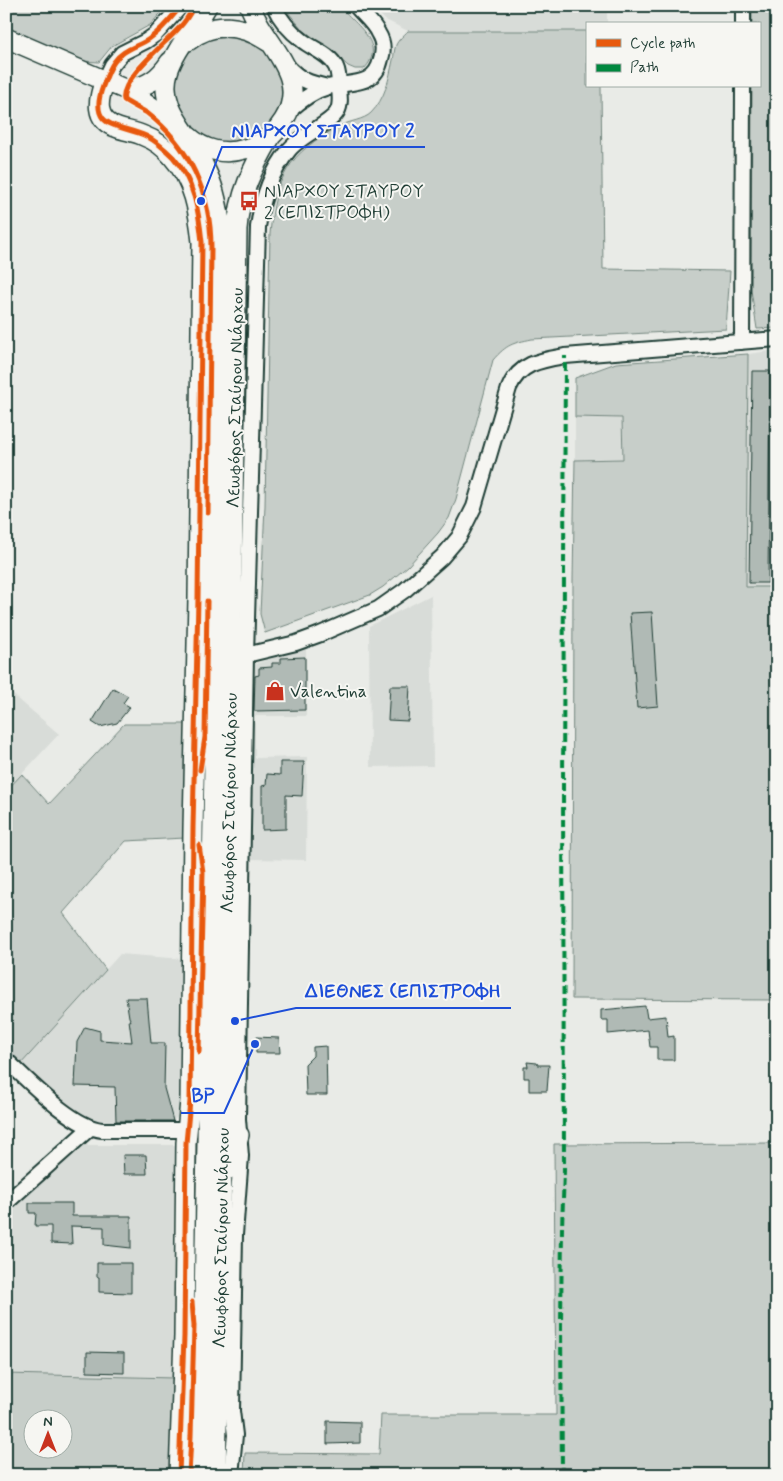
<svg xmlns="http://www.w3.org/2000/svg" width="783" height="1481" viewBox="0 0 783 1481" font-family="Mynerve,sans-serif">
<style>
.built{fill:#d8dcd8}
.green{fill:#c7cec9;stroke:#73867e;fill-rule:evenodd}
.building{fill:#b0bab5;stroke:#1f3d34}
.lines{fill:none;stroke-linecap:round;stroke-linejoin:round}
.street-casing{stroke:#1f3d34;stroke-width:18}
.secondary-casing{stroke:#1f3d34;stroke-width:22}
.street{stroke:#f6f6f2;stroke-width:14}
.secondary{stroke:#f6f6f2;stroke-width:19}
.quiet{stroke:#00873e;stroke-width:4;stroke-dasharray:8 4;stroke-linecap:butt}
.cycleway-casing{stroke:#f6f6f2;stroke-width:8}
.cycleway{stroke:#e8590c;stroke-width:5}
.labels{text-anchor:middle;stroke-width:4;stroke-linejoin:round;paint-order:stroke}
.poi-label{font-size:18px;fill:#1f3d34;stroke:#f6f6f2;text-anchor:start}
.street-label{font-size:18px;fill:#1f3d34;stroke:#f6f6f2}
.leader{fill:none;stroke:#1d4ed8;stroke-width:2}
.callout-dot{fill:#1d4ed8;stroke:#f6f6f2;stroke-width:2}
.callout-label{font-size:19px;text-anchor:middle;font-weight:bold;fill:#1d4ed8;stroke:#f6f6f2;stroke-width:4;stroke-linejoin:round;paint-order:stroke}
</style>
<rect width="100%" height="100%" fill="#e9ebe7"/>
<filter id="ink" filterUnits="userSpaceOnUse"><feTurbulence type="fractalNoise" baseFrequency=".02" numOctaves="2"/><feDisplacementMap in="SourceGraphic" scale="10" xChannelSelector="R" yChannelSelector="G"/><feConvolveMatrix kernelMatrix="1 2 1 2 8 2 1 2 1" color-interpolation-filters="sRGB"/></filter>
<g filter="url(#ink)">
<!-- built -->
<path class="built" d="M373 6H607V24H587V31H408L384 19Z
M777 350V587H746L748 354Z
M575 417 622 418 623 459 575 460Z
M431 595 433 766 370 767 369 626Z
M306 647V716H255V758L307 757 306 860 251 859 255 664Z
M10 692 59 734 6 791V695Z
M120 954 183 959 179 1115 173 1121H98L88 1119 69 1109 20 1065Z
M79 1145H179L174 1378 6 1374V1212Z"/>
<!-- green -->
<path class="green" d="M6 6H167L150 25 112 46 99 62 81 61 6 30Z
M283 6H340C354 24 388 44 364 69H355L348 66 336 55 302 29Z
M752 6H777V328L757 329 751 290 752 86H759V24H752Z
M408 31H587V86H601L603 269 730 271 726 329 532 339C513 343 507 344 493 360L456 499 449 518 438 533 408 566 383 587 370 595 265 633 260 614 265 506 270 234C275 178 288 153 340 126 349 121 364 120 371 113 385 99 389 79 393 60 394 56 394 50 396 45 398 40 404 35 408 31Z
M174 90a54 54 0 1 1 108 0a54 54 0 1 1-108 0Z
M748 354 746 587H777V1000L572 999 573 580 575 460 623 459 622 418 575 417V378L616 363Z
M124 724H186L185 838 126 841 63 913 106 970 20 1065 6 1053V791L22 774 49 804Z
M777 1143V1475H244L245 1453 379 1454 381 1415H556L554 1144Z
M6 1374 174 1378 171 1475H6ZM32 1418H62V1448H32Z"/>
<!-- building -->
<path class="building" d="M752 371H770L768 583H749Z
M652 612 658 706 637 708 630 613Z
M305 657V710L254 711 255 676 259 675V668L272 667V663H281V658Z
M390 686H410L408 721 388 720Z
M113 688 128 696 123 703 130 707 117 723 100 727 92 722Z
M280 762H304L302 796 286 795V829L262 830V786L266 785 267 774 280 775Z
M126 998H147L151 1043H165L164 1088 173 1121H116L115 1087 75 1086 77 1042 85 1027 100 1031V1040L132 1042 129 1020 131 1021 129 1017Z
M645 1006 647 1018 666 1016 668 1037 674 1036V1060H657V1047H650L648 1030 608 1034V1020H601V1010Z
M256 1037 279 1038 280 1053H256Z
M326 1046 327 1095H306L305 1064 313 1056V1047Z
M527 1062 537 1063 538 1065H549L547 1091H529V1078H524V1067H528Z
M123 1155H146L147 1174H124Z
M29 1203H72V1216H131V1248L104 1245V1227L71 1226 72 1244 51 1243V1226H35L36 1213H29Z
M97 1263H131V1293L99 1292V1277H97Z
M87 1352 124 1353V1373L87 1372Z
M327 1421 360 1422V1443L327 1444Z"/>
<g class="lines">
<defs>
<path id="street" d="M743 24V6
M286 65C300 80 308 83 328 87
M105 80 112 65 122 53 146 41 156 34 181 6
M289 111C300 101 313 91 328 87 349 81 375 88 381 59 384 50 383 41 378 33 373 22 363 15 356 6
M742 342 743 86
M246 655 296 643 318 635 378 609 405 590 442 557 459 537 474 507 509 388C519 363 541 360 565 356L777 339
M6 1060C29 1081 72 1127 102 1130H188
M6 1203 90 1128
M231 1475 235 1435 232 1411 235 1235 241 1156 238 1119 246 655 258 227C262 198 271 172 289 150 301 135 330 124 337 112 341 105 340 97 339 89 339 82 339 73 336 67 330 54 313 49 303 41 291 32 280 20 274 6"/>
<path id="secondary" d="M6 38 129 91 176 124
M188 41C214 20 243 25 269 42
M105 80C98 99 93 120 118 128 127 131 136 132 144 136 155 140 165 148 172 156 194 180 199 212 202 242L198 598 193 828 190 1101 186 1143 184 1336 179 1475
M129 91C149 84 158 80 170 62
M188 136C204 151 225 155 245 149 262 145 275 135 284 120 311 75 264 45 250 6
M229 1169 239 1135
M199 1475 202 1410 216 661 221 231C219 212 216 193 208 175 204 166 200 157 195 148 180 124 159 102 168 72 175 49 195 28 207 6
M216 1475 228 852 237 229C239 195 253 167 270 138"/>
</defs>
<!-- street casing -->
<use href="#street" class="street-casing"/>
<!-- secondary casing -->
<use href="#secondary" class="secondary-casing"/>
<!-- street -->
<use href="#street" class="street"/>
<!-- secondary -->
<use href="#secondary" class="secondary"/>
<!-- quiet -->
<path class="quiet" d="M562 1475 561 1325 562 1228 564 1171 563 787 565 356"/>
<defs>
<path id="cycleway" d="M194 6C190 14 185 22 179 28 166 43 119 80 124 100 131 105 139 108 147 113 190 146 211 194 211 247L208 513
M200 770 205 737 207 601
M199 1052 203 872 199 845
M179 1475 184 1336 186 1143 190 1101 193 828 198 598 202 242C199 212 194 180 173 157 165 149 156 141 146 136 119 124 87 129 103 86 106 78 109 69 114 62 123 49 137 47 149 39 162 30 171 18 181 6
M189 1475 191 1436 194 1326 192 1302"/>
</defs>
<!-- cycleway casing -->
<use href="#cycleway" class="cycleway-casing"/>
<!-- cycleway -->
<use href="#cycleway" class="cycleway"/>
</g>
</g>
<!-- icons -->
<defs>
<symbol id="bus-bare" viewBox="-9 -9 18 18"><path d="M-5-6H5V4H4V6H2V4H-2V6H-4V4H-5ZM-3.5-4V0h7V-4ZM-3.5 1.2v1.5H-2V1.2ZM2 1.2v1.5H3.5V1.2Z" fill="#c8321e" stroke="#f6f6f2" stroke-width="2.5" paint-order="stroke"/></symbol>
<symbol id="shop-bare" viewBox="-9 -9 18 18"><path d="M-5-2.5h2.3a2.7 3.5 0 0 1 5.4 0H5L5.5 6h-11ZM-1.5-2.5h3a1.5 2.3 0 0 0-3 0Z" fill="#c8321e" stroke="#f6f6f2" stroke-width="2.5" paint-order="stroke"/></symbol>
</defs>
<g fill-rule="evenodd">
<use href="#bus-bare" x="235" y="187" width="28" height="28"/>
<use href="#shop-bare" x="261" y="677" width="28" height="28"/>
</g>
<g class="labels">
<!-- poi labels -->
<g class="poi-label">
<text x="264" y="197">ΝΙΑΡΧΟΥ ΣΤΑΥΡΟΥ<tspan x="264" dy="21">2 (ΕΠΙΣΤΡΟΦΗ)</tspan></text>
<text x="290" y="697">Valentina</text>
</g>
<!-- street labels -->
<g class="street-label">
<text transform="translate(235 398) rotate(-89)" y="6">Λεωφόρος Σταύρου Νιάρχου</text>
<text transform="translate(229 803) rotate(-89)" y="6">Λεωφόρος Σταύρου Νιάρχου</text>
<text transform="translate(221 1238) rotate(-89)" y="6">Λεωφόρος Σταύρου Νιάρχου</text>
</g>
</g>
<!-- callouts -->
<path class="leader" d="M201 201L222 147H425M235 1021L296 1008H511M255 1044L224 1113H181"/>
<g class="callout-dot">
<circle cx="201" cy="201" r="5"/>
<circle cx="235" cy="1021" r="5"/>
<circle cx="255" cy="1044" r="5"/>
</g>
<g class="callout-label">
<text x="323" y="137">ΝΙΑΡΧΟΥ ΣΤΑΥΡΟΥ 2</text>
<text x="403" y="997">ΔΙΕΘΝΕΣ (ΕΠΙΣΤΡΟΦΗ</text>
<text x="203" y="1102">BP</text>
</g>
<!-- margin -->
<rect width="783" height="1481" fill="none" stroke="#f6f6f2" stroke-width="25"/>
<rect x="12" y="12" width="758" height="1456" fill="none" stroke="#1f3d34" stroke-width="2" filter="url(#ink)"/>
<!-- legend -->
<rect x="586" y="22" width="175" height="65" fill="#f6f6f2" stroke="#a0aca6"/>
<rect x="596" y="39" width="25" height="8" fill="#e8590c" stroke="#a0aca6"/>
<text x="630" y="48" font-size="15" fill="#1f3d34">Cycle path</text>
<rect x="596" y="64" width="25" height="8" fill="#00873e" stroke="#a0aca6"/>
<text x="630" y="72" font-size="15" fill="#1f3d34">Path</text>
<!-- north arrow -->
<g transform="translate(48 1434)"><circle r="24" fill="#f6f6f2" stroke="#a0aca6"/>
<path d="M0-4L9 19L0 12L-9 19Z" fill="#c8321e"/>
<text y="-8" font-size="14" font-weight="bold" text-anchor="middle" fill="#1f3d34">N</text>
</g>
</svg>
